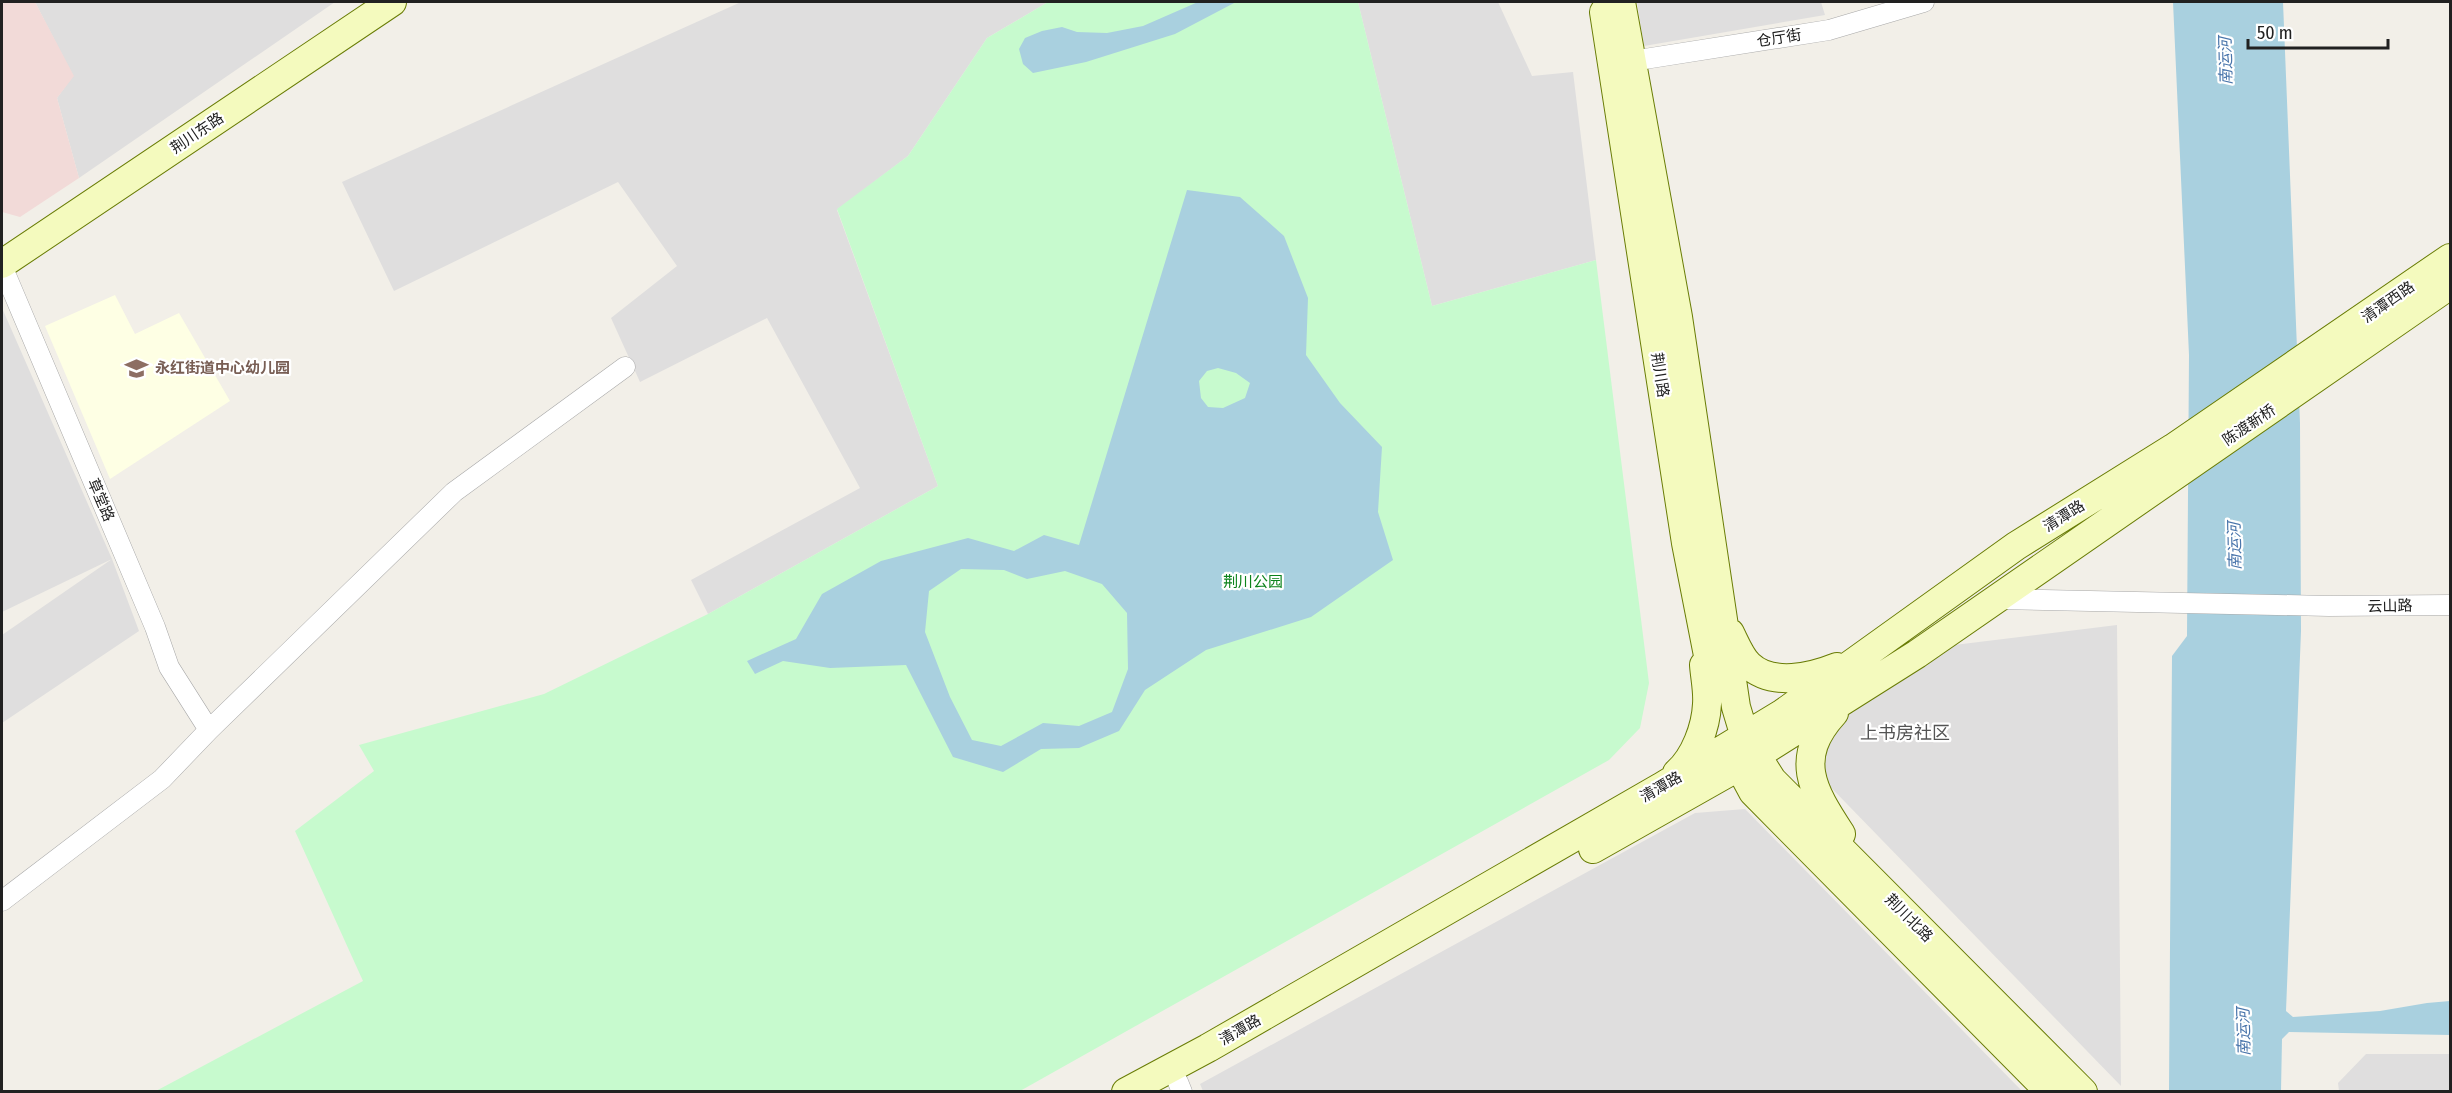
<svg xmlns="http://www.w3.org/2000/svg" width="2452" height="1093" viewBox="0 0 2452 1093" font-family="'Fira Sans Condensed','Noto Sans SC',sans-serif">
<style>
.residential{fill:#dfdede}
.commercial{fill:#f2dad8}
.education{fill:#feffe4}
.park{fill:#c7face}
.water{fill:#a9d0df;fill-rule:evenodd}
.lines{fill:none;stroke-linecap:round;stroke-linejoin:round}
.street-casing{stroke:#a8a8a8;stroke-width:21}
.secondary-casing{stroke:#697c05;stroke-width:30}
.street{stroke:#fff;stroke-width:20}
.secondary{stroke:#f4fabe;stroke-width:28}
.labels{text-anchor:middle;stroke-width:4.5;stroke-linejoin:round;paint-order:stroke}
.street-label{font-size:15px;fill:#212121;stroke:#fff}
.education-label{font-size:15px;font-weight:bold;fill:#785e54;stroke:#fff;text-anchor:start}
.park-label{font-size:15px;fill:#0c831c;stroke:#fff}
.water-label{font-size:16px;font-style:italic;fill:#4975ab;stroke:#fff}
.quarter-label{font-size:18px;fill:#545454;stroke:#fff}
</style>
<rect width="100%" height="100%" fill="#f2efe8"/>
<!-- residential -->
<path class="residential" d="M35 2H335L79 178 57 98 73 76Z
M741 2H1048L987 38 908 156 837 210 938 486 708 614 691 580 860 488 767 318 640 382 611 318 677 266 618 182 394 291 342 182Z
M1358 2H1498L1532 76 1573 72 1596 260 1432 306Z
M1637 2H1821L1825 15 1644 46Z
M2 308 112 559 2 612Z
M112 559 139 631 2 723V635Z
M2117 625 2121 1086 1813 769 1814 737 1946 646Z
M1745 809 2022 1091H1203L1200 1084 1695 813Z
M2366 1054H2450V1091H2339L2338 1083Z"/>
<!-- commercial -->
<path class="commercial" d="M6 2H35L74 76 57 98 79 178 20 217 2 212V4Z"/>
<!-- education -->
<path class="education" d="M115 295 135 334 179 313 230 401 110 479 45 326Z"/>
<!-- park -->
<path class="park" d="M1048 2H1358L1432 306 1596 260 1649 683 1640 728 1609 760 1020 1091 154 1092 363 981 295 831 374 771 359 745 544 694 708 614 938 486 837 209 908 156 987 38Z"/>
<!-- water -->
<path class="water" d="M1198 2H1236L1175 34 1086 62 1033 73 1023 64 1019 49 1025 38 1042 31 1062 27 1077 32 1107 33 1143 26Z
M2173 2H2283L2300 423 2301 631 2286 1011 2293 1017 2380 1011 2427 1003 2450 1001V1035L2289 1032 2282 1039 2281 1091 2169 1092 2172 656 2187 636 2189 355Z
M1187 190 1240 197 1284 236 1308 298 1306 355 1340 403 1382 447 1378 512 1393 560 1311 617 1206 650 1145 690 1119 731 1079 748 1041 749 1003 772 953 757 906 665 830 668 783 661 755 674 747 661 796 639 822 594 881 561 968 538 1014 551 1044 535 1079 545ZM1218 368 1236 373 1250 383 1245 398 1223 408 1208 407 1201 398 1199 381 1207 371ZM961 569 1004 570 1027 579 1065 571 1102 584 1127 613 1128 669 1112 712 1079 726 1043 723 1001 746 972 740 950 697 925 632 929 591Z"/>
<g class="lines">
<defs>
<path id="street" d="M1632 61 1829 30 1924 2
M2 266 155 627 169 667 209 730
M1997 599 2329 606 2450 605
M2 901 162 779 209 730 454 492 625 367
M1178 1082 1182 1092"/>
<path id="secondary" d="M1621 2 1678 317 1736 707 1745 737 1772 780 2083 1092
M1604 12 1686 543 1714 686
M2 264 392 2
M1730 633C1735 643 1741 658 1749 665 1772 687 1812 677 1837 667
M1834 713C1793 758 1812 790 1841 834
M1731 751 1753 792 2050 1092
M1677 773C1695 757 1706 727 1707 704 1708 691 1705 678 1704 665
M1593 849 1738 767 1917 654 2450 285
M1126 1092 1208 1048 1661 787 1783 713 2016 546 2173 448 2450 258"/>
</defs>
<!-- street casing -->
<use href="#street" class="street-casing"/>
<!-- secondary casing -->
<use href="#secondary" class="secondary-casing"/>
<!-- street -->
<use href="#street" class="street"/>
<!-- secondary -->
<use href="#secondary" class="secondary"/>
</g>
<!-- icons -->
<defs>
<symbol id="school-bare" viewBox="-9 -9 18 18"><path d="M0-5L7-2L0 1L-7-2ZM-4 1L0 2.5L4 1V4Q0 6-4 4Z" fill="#8d6e63" stroke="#fff" stroke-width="2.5" paint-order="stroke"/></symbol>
</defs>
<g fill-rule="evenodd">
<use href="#school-bare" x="120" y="352" width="33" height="33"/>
</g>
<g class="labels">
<!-- street labels -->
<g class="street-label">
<text transform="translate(1779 38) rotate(-9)" y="5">仓厅街</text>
<text transform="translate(197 133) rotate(-34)" y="5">荆川东路</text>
<text transform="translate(2388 302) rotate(-35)" y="5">清潭西路</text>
<text transform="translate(1660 375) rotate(81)" y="5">荆川路</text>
<text transform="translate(2249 425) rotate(-34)" y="5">陈渡新桥</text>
<text transform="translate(101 500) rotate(67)" y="5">草堂路</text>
<text transform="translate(2064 516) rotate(-32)" y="5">清潭路</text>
<text transform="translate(2390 606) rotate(-1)" y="5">云山路</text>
<text transform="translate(1661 787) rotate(-30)" y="5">清潭路</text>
<text transform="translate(1909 918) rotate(45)" y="5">荆川北路</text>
<text transform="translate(1240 1030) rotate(-30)" y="5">清潭路</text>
</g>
<!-- education labels -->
<g class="education-label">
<text x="155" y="373">永红街道中心幼儿园</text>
</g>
<!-- park labels -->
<g class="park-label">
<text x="1253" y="587">荆川公园</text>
</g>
<!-- water labels -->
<g class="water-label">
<text transform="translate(2225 61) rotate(-91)" y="6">南运河</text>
<text transform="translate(2234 546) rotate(-91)" y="6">南运河</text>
<text transform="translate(2243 1032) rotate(-91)" y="6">南运河</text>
</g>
<!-- quarter labels -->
<g class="quarter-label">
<text x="1905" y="739">上书房社区</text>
</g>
</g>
<!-- border -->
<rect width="2452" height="1093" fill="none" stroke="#212121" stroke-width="6"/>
<!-- scale -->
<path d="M2248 39v9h140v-9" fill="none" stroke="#212121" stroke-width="3"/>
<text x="2257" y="39" font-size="18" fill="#212121" stroke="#ffffff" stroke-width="4.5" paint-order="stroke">50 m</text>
</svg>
